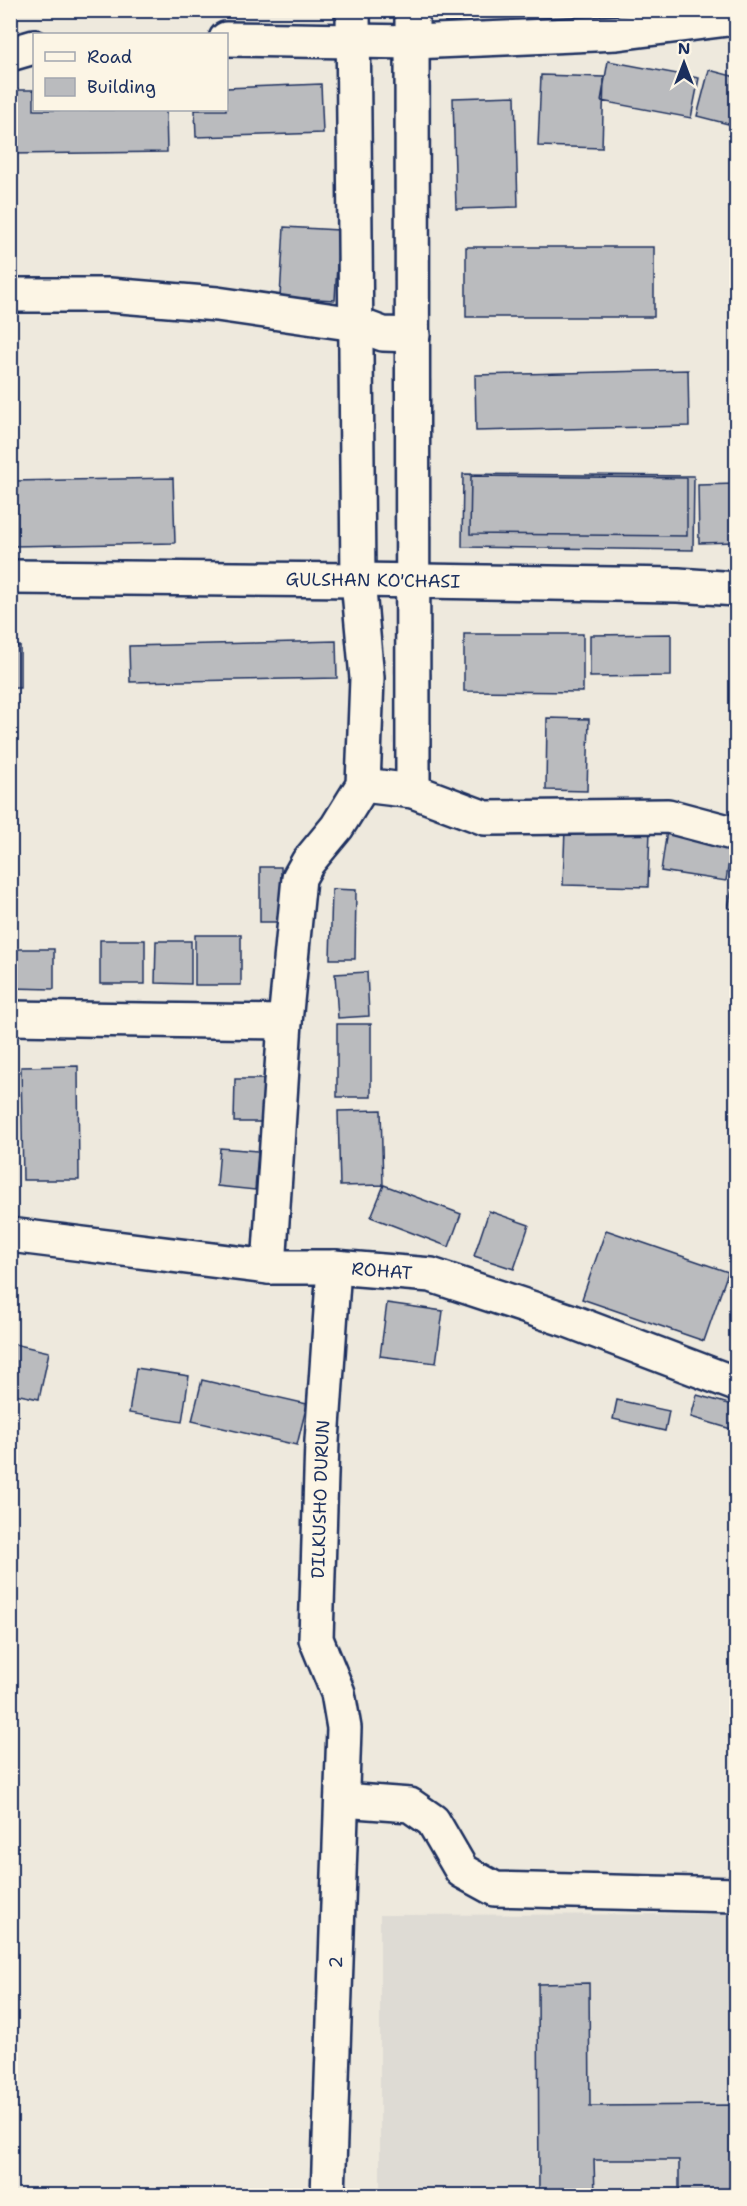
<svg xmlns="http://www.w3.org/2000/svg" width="747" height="2206" viewBox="0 0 747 2206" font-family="'Shantell Sans',sans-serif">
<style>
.built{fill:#dedbd4}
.building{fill:#babbbe;stroke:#1b2f5e;stroke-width:1.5}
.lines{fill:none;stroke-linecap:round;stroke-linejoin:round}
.street-casing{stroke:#1b2f5e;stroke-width:38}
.secondary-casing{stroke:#1b2f5e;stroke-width:38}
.street{stroke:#fcf5e5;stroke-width:33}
.secondary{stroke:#fcf5e5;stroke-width:33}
.labels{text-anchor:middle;stroke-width:6;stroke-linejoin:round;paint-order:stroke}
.street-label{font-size:18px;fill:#1b2f5e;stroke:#fcf5e5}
</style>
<rect width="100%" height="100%" fill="#eee9dd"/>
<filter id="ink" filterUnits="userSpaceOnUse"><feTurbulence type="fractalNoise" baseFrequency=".0167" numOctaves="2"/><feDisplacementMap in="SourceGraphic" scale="12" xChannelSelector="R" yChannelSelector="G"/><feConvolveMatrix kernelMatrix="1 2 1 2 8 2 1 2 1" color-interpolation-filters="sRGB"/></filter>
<g filter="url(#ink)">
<!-- built -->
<path class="built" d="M736 1914V2195H380V1915Z"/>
<!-- building -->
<path class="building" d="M608 61 699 78 691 118 601 101Z
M709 70 736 77V126L697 116Z
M541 75 604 77 602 148 538 146Z
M321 84 323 133 196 137 195 110H226V88Z
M10 90H34V110H166L167 152 10 154Z
M515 96 518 207 456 209 453 98Z
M284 227 339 230 335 300 280 297Z
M466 247H654V317H466Z
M688 370 689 426 476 431 475 375Z
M463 474 694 476 693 550 462 547Z
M471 476 687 478V536L470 534Z
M173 478 175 543 13 546 12 481Z
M736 484V542L699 543 698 485Z
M464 634H583V692L464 691Z
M671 634V676L590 677V635Z
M731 634H736V688H731Z
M336 641 337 678 130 682 129 646Z
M10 646H20V688H10Z
M547 718 589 719 587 791 546 790Z
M565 828 650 830 648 887 563 885Z
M667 830 732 840 726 881 661 871Z
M260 867H281V922H260Z
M736 869V910L728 908Z
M332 889 356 890 355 959H330Z
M195 935H241V985H195Z
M100 940H145V984H100Z
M156 941H191V984L155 983Z
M10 949H54V989L10 988Z
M367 972 369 1016 338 1018 335 974Z
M337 1024H371V1097H337Z
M78 1066 79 1180H23L21 1067Z
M235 1079H263L262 1122H234Z
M381 1110 383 1185 340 1186 338 1111Z
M220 1148 258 1151 255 1190 217 1186Z
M384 1185 461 1214 449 1247 371 1217Z
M489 1211 529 1225 514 1269 474 1256Z
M606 1230 728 1272 704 1341 582 1299Z
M387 1303 443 1311 436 1363 380 1356Z
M10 1343 49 1352 39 1399 10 1393Z
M136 1368 189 1376 182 1422 129 1413Z
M202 1380 307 1404 297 1445 192 1421Z
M697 1395 736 1406 731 1429 691 1417Z
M617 1400 669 1411 665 1431 613 1419Z
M589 1983 590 2106 736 2105 735 2196H679V2160H594L595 2196H539L538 1984Z"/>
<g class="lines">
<defs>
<g id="street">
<path d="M412 10 413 791"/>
<path d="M226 39 413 42 617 33 736 18"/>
<path d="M10 54 34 47"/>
<path d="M10 295H109L217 304 356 324 383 334 413 335"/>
<path id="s1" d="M10 577 358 580 678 585 736 589"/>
<path d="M363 785 413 791 485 818 668 816 736 834"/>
<path d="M10 1018 285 1022"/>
<path d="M269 1267 285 1022 299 878 308 862 337 827 363 785 367 678 358 580 353 10"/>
<path d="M342 1800 410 1805 433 1821 462 1871 495 1889 736 1895"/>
<path id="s2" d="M328 2196 344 1728 338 1693 316 1639 322 1441 334 1267"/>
</g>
<g id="secondary">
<path id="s3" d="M10 1235 269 1267H334L431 1275 570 1321 736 1384"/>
</g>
</defs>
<!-- street casing -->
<use href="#street" class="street-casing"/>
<!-- secondary casing -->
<use href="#secondary" class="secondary-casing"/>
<!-- street -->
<use href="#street" class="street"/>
<!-- secondary -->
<use href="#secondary" class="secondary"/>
</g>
</g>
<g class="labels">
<!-- street labels -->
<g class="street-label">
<text dy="6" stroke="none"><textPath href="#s1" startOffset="363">GULSHAN KO'CHASI</textPath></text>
<text dy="6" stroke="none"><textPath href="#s3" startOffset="374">ROHAT</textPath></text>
<text dy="6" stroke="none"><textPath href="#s2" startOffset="702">DILKUSHO DURUN</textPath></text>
<text dy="6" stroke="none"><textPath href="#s2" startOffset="234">2</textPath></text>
</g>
</g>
<!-- margin -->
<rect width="747" height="2206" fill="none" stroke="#fcf5e5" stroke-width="36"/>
<rect x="18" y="18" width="711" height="2170" fill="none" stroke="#1b2f5e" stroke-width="2" filter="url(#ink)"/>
<!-- legend -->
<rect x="33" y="33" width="195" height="78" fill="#fcf5e5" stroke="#a2a6af" stroke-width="1.5"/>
<rect x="45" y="52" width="30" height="9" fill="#fcf5e5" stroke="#a2a6af" stroke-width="1.5"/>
<text x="87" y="63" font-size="18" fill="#1b2f5e">Road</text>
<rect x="45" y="78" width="30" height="18" fill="#babbbe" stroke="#a2a6af" stroke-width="1.5"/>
<text x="87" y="93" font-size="18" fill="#1b2f5e">Building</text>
<!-- north arrow -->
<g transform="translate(684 63)" stroke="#fcf5e5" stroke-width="4.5" paint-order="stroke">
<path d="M0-4.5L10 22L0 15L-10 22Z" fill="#1b2f5e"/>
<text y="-9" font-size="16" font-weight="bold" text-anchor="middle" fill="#1b2f5e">N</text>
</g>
</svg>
